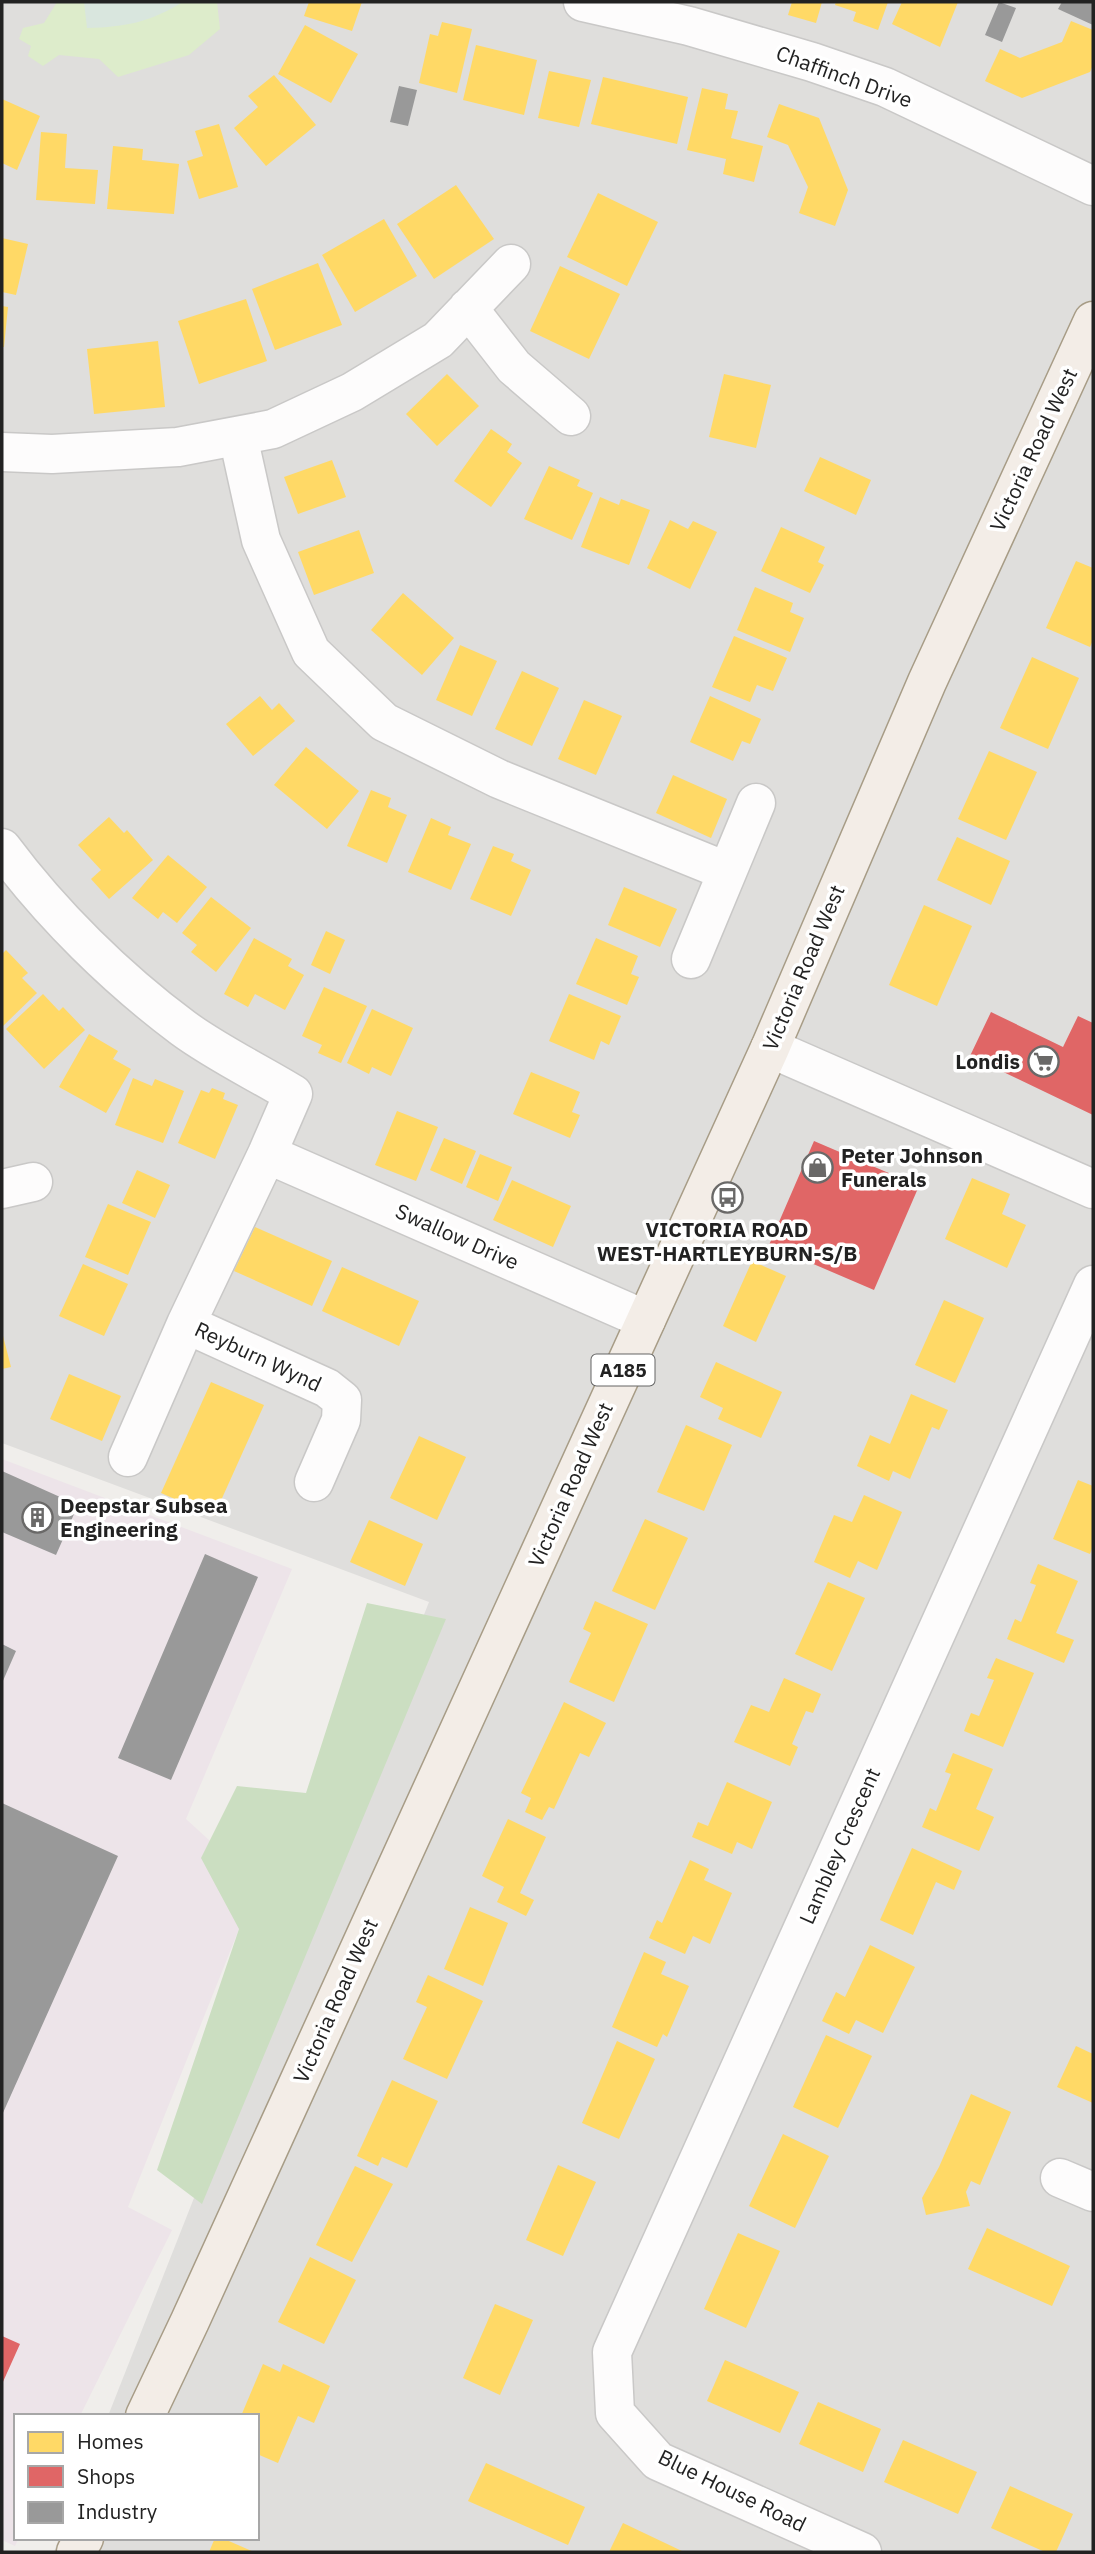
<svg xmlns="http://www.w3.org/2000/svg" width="1095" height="2554" viewBox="0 0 1095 2554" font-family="'IBM Plex Sans',sans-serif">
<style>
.residential{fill:#dfdedc}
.industrial{fill:#ede4e9}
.grass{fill:#ddeccb}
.forest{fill:#cbdec1}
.wetland{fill:#d9e6de}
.homes{fill:#ffd966}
.shops{fill:#e06666}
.industry{fill:#999}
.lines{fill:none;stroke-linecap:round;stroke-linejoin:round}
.minor-casing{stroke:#c9c8c7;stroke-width:41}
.major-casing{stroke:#a79c86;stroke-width:41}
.minor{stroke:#fdfcfc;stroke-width:38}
.major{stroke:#f3ede7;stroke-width:38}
.labels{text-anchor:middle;stroke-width:7;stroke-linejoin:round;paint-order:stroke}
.shield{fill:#fff;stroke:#646464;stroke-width:2}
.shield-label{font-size:19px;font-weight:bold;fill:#222}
.street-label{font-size:21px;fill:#222;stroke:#fff}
.poi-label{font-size:21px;font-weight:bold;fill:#222;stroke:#fff;text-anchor:start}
</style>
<rect width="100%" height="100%" fill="#f0eeeb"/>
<!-- residential -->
<path class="residential" d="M2 2H1093V2552H54L59 2538H257V2416H108L429 1602 2 1443Z"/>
<!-- industrial -->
<path class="industrial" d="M2 1459 292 1569 186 1819 257 1884 128 2207 172 2230 80 2416H16V2538H19L15 2546 2 2540Z"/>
<!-- grass -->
<path class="grass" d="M57 2H217L220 29 189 55 118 77 99 59 59 55 43 66 28 56 31 46 19 39 23 28 44 23Z"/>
<!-- forest -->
<path class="forest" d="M367 1603 446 1619 202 2204 157 2170 239 1929 201 1858 237 1786 306 1793Z"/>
<!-- wetland -->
<path class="wetland" d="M84 2H183C150 22 126 27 87 28Z"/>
<!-- homes -->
<path class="homes" d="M309 2H362L352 31 304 16Z
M792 2H822L816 23 788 15Z
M836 2H888L878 30 853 21 856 12 835 5Z
M902 2H958L940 47 892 24Z
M1071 21 1093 30V65L1090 72 1022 98 985 81 1000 49 1020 58 1062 42Z
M442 22 472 29 457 93 419 83 430 34 438 36Z
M305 25 358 54 331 103 278 74Z
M476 45 537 60 524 115 463 100Z
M549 71 591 80 579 127 538 118Z
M274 75 316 125 266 166 234 128 258 107 248 96Z
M603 77 688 97 677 144 591 124Z
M702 88 728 94 725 109 738 111 731 138 763 146 754 182 723 174 726 159 687 150Z
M2 99 40 116 17 170 2 163Z
M779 104 819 118 848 190 835 226 799 213 808 187 788 145 767 137Z
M219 124 238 187 199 199 187 161 203 156 195 131Z
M41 132 67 134 65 168 98 170 95 204 36 200Z
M113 146 143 149 142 160 179 164 174 214 107 209Z
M456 185 494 239 434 279 397 224Z
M598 193 658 222 627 286 567 257Z
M384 219 417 276 355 312 322 255Z
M2 238 28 244 16 295 2 292Z
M318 263 342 325 275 350 252 289Z
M560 266 620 294 589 359 530 331Z
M246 299 267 361 199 384 178 321Z
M2 306 8 307 4 347H2Z
M158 341 165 407 94 414 87 349Z
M447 374 479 406 437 446 406 414Z
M724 374 771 385 756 448 709 437Z
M491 429 512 444 507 452 522 463 491 507 454 481Z
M820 457 871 480 856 515 804 491Z
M332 460 346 497 298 514 284 477Z
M549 466 580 480 577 486 593 493 572 540 524 519Z
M600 497 619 505 621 499 650 510 629 565 581 547Z
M670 520 688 529 693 521 717 532 690 589 647 568Z
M781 527 825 547 818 562 824 565 810 593 761 571Z
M359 530 374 573 314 595 298 552Z
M1076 561 1093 568V640L1090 647 1046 628Z
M755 587 793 603 790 612 804 618 790 652 737 630Z
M403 593 454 638 422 675 371 630Z
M734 636 787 658 773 691 757 685 750 702 712 687Z
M460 645 497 661 472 716 436 700Z
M1032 657 1079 678 1048 749 1000 728Z
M522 671 559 688 532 746 495 729Z
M260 696 272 710 279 703 295 721 253 756 226 724Z
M710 696 761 719 750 744 742 741 733 761 690 742Z
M584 700 622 716 596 775 558 759Z
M306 747 359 791 327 829 274 785Z
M989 751 1037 772 1006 840 958 819Z
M673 775 727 799 711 838 656 813Z
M371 790 391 798 388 807 407 815 387 863 347 846Z
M109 817 124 833 127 830 153 860 109 899 91 879 101 870 78 845Z
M431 818 451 827 448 835 471 844 451 890 408 872Z
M957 837 1010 861 991 905 937 880Z
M493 846 514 854 511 861 531 870 511 916 470 899Z
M168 855 207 887 177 923 163 912 158 919 132 898Z
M624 887 677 909 660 947 608 925Z
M211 897 251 928 216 972 191 952 197 945 182 933Z
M924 905 972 926 937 1006 889 985Z
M326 931 345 940 330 974 311 965Z
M254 938 292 959 288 966 304 975 285 1010 255 994 248 1007 224 994Z
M596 938 638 956 631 974 639 977 627 1005 576 984Z
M6 950 28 973 22 978 37 993 2 1027V954Z
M324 987 367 1006 341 1063 318 1053 322 1045 302 1036Z
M43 994 59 1011 63 1007 85 1030 44 1069 6 1029Z
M569 994 621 1016 609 1045 601 1041 594 1060 549 1041Z
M372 1009 413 1028 391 1076 372 1067 369 1074 347 1063Z
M89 1034 118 1051 113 1059 131 1069 106 1113 59 1087Z
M531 1072 580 1092 572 1112 580 1115 570 1138 513 1114Z
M133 1078 152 1086 155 1079 184 1091 163 1143 115 1125Z
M212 1088 225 1093 223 1099 238 1105 215 1159 178 1143 201 1090 209 1093Z
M397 1111 438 1127 416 1181 375 1165Z
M444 1138 476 1151 462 1184 430 1170Z
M480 1154 512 1167 498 1201 466 1187Z
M137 1170 170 1185 155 1218 122 1203Z
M972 1178 1010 1194 1002 1214 1026 1225 1007 1268 945 1239Z
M512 1180 571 1206 553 1247 493 1220Z
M108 1204 151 1222 128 1275 85 1257Z
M255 1227 332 1261 312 1306 234 1271Z
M752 1261 786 1276 756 1342 723 1326Z
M83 1264 128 1284 104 1336 59 1316Z
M342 1267 419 1301 399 1346 322 1311Z
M944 1300 984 1318 955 1383 915 1365Z
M2 1332 11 1367 2 1369Z
M716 1362 782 1392 761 1438 718 1419 723 1408 700 1397Z
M69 1374 121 1396 102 1441 50 1419Z
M211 1382 264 1405 214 1516 161 1493Z
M911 1394 948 1410 939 1430 932 1427 910 1479 893 1471 889 1481 857 1466 870 1435 890 1444Z
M686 1425 732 1445 704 1511 657 1492Z
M419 1436 466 1457 437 1520 390 1498Z
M1078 1480 1093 1486V1546L1090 1554 1053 1539Z
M864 1495 902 1512 877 1570 858 1561 850 1578 814 1562 834 1515 852 1522Z
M645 1519 688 1538 655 1610 612 1591Z
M369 1520 423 1544 405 1586 350 1562Z
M1038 1564 1078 1581 1056 1633 1074 1640 1064 1663 1007 1639 1015 1619 1021 1622 1036 1585 1030 1583Z
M828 1582 865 1598 832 1671 795 1654Z
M595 1601 648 1624 614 1702 569 1682 591 1633 583 1629Z
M996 1658 1034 1673 1003 1747 964 1731 971 1713 979 1716 994 1680 987 1678Z
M784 1678 821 1694 813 1713 806 1711 792 1744 798 1747 790 1766 734 1742 751 1705 769 1712Z
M564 1702 606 1723 589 1757 580 1753 554 1809 549 1807 542 1820 525 1812 531 1798 521 1793Z
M953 1753 993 1769 976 1809 994 1817 979 1851 922 1827 930 1808 936 1811 951 1774 945 1772Z
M727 1782 772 1802 752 1849 737 1842 732 1854 692 1837 698 1822 708 1826Z
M508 1819 546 1837 520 1893 534 1900 526 1916 497 1902 504 1887 482 1876Z
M912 1848 962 1871 954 1890 936 1882 913 1935 880 1920Z
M690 1860 709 1869 704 1880 732 1893 710 1944 693 1936 685 1954 649 1938 657 1920 662 1923Z
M470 1907 508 1923 483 1986 444 1969Z
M870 1945 915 1967 883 2033 856 2020 849 2034 822 2021 836 1992 845 1997Z
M644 1952 666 1962 661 1974 689 1986 667 2037 663 2034 657 2047 612 2027Z
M428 1975 483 2001 447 2079 403 2059 427 2007 416 2002Z
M826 2035 872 2056 838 2128 793 2107Z
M617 2041 655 2059 619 2139 582 2123Z
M1076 2046 1093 2054V2103L1057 2087Z
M392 2080 438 2101 407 2168 382 2157 378 2166 357 2156Z
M971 2094 1011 2112 980 2185 971 2181 966 2192 970 2206 926 2215 922 2198 939 2167Z
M783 2134 829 2156 795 2228 749 2206Z
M558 2165 596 2182 563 2256 526 2240Z
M355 2166 393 2184 352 2262 316 2245Z
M987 2228 1070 2266 1052 2306 968 2269Z
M738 2233 780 2251 746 2328 704 2309Z
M310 2257 356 2280 324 2344 278 2322Z
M495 2304 533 2320 500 2395 463 2378Z
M725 2360 799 2392 780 2433 707 2401Z
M263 2364 280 2372 283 2364 330 2386 314 2423 298 2416 278 2463 257 2454V2416H241Z
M818 2402 881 2429 863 2472 799 2444Z
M903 2440 977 2472 958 2514 884 2482Z
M486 2463 585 2507 568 2545 468 2501Z
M1010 2486 1073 2514 1056 2552H1045L991 2528Z
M623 2523 684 2552H609Z
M215 2538H222L254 2552H209Z"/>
<!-- shops -->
<path class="shops" d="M991 1012 1063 1047 1078 1016 1093 1023V1115L970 1056Z
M814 1141 919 1186 874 1290 769 1245Z
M2 2336 20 2344 2 2384Z"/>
<!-- industry -->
<path class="industry" d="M999 2 1016 8 1002 42 985 35Z
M1062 2H1093V25L1058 9Z
M399 86 417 90 408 126 390 122Z
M2 1471 78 1505 56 1555 2 1532Z
M205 1554 258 1577 171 1780 118 1758Z
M2 1644 16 1651 2 1683Z
M2 1803 118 1856 2 2115Z"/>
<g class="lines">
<defs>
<path id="minor" d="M583 2 689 26 812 62 885 87 1093 186
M468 308 514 367 571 416
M238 436 261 540 311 652 384 722 499 779 726 871
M2 452 52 454 178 447 273 429 352 392 438 340 511 264
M2 848C52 915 116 978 183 1028 217 1053 257 1072 293 1094L267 1154 186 1324 327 1388 342 1400 341 1420 314 1482
M691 959 756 803
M770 1048 1093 1189
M267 1154 646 1320
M2 1189 33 1182
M128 1457 186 1324
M1060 2178 1093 2192
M862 2552 658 2461 615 2413 612 2352 1093 1285"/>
<path id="major" d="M145 2416 190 2321 770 1048 927 682 1093 321
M76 2552 84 2538"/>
</defs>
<!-- minor casing -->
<use href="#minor" class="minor-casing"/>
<!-- major casing -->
<use href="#major" class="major-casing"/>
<!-- minor -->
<use href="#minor" class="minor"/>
<!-- major -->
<use href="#major" class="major"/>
</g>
<!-- icons -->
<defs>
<symbol id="supermarket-ring" viewBox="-11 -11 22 22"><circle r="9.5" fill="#fff" stroke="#6a6968" stroke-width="1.5"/><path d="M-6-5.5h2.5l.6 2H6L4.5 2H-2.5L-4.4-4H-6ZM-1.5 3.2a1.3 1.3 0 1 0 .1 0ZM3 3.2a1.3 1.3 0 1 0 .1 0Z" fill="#6a6968"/></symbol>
<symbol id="shop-ring" viewBox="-11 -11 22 22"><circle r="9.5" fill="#fff" stroke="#6a6968" stroke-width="1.5"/><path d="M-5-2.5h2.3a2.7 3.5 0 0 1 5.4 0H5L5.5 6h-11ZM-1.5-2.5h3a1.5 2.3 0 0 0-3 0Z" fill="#6a6968"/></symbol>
<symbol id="bus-ring" viewBox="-11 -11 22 22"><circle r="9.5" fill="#fff" stroke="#6a6968" stroke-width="1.5"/><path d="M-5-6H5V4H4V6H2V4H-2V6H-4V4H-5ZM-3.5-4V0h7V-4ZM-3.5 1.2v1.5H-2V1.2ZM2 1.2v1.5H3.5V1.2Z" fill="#6a6968"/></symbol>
<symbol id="building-ring" viewBox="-11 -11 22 22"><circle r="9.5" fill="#fff" stroke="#6a6968" stroke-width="1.5"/><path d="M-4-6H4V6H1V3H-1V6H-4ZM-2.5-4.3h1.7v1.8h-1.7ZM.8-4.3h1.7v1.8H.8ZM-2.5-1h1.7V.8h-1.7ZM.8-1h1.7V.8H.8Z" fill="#6a6968"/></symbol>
</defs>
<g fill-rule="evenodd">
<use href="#supermarket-ring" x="1026" y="1044" width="35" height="35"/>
<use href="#shop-ring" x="800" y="1150" width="35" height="35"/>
<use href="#bus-ring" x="710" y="1180" width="35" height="35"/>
<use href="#building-ring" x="20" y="1500" width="35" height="35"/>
</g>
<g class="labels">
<!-- shield labels -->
<rect class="shield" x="591.5" y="1354.5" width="63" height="31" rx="5"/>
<g class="shield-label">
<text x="623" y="1377">A185</text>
</g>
<!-- street labels -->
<g class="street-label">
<text transform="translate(844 77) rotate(20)" y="7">Chaffinch Drive</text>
<text transform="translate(1034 450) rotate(-65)" y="7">Victoria Road West</text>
<text transform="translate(804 968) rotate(-67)" y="7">Victoria Road West</text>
<text transform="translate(457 1237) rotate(24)" y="7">Swallow Drive</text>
<text transform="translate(258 1357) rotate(25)" y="7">Reyburn Wynd</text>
<text transform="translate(571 1485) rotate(-66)" y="7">Victoria Road West</text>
<text transform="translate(840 1846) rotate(-66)" y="7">Lambley Crescent</text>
<text transform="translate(336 2001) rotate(-66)" y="7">Victoria Road West</text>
<text transform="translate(732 2491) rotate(26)" y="7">Blue House Road</text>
</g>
<!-- poi labels -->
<g class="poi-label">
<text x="1020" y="1069" text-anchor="end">Londis</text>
<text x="841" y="1163">Peter Johnson<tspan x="841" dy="24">Funerals</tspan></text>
<text x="727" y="1237" text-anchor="middle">VICTORIA ROAD<tspan x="727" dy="24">WEST-HARTLEYBURN-S/B</tspan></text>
<text x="60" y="1513">Deepstar Subsea<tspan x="60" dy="24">Engineering</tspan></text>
</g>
</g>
<!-- border -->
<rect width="1095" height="2554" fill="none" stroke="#222222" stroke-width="7"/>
<!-- legend -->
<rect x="14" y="2414" width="245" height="126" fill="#ffffff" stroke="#a7a7a7" stroke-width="2"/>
<rect x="28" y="2432" width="35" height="21" fill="#ffd966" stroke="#a7a7a7" stroke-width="2"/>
<text x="77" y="2449" font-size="21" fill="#222222">Homes</text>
<rect x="28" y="2466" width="35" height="21" fill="#e06666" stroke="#a7a7a7" stroke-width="2"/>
<text x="77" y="2484" font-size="21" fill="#222222">Shops</text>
<rect x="28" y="2502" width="35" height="21" fill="#999999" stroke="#a7a7a7" stroke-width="2"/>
<text x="77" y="2519" font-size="21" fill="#222222">Industry</text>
</svg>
